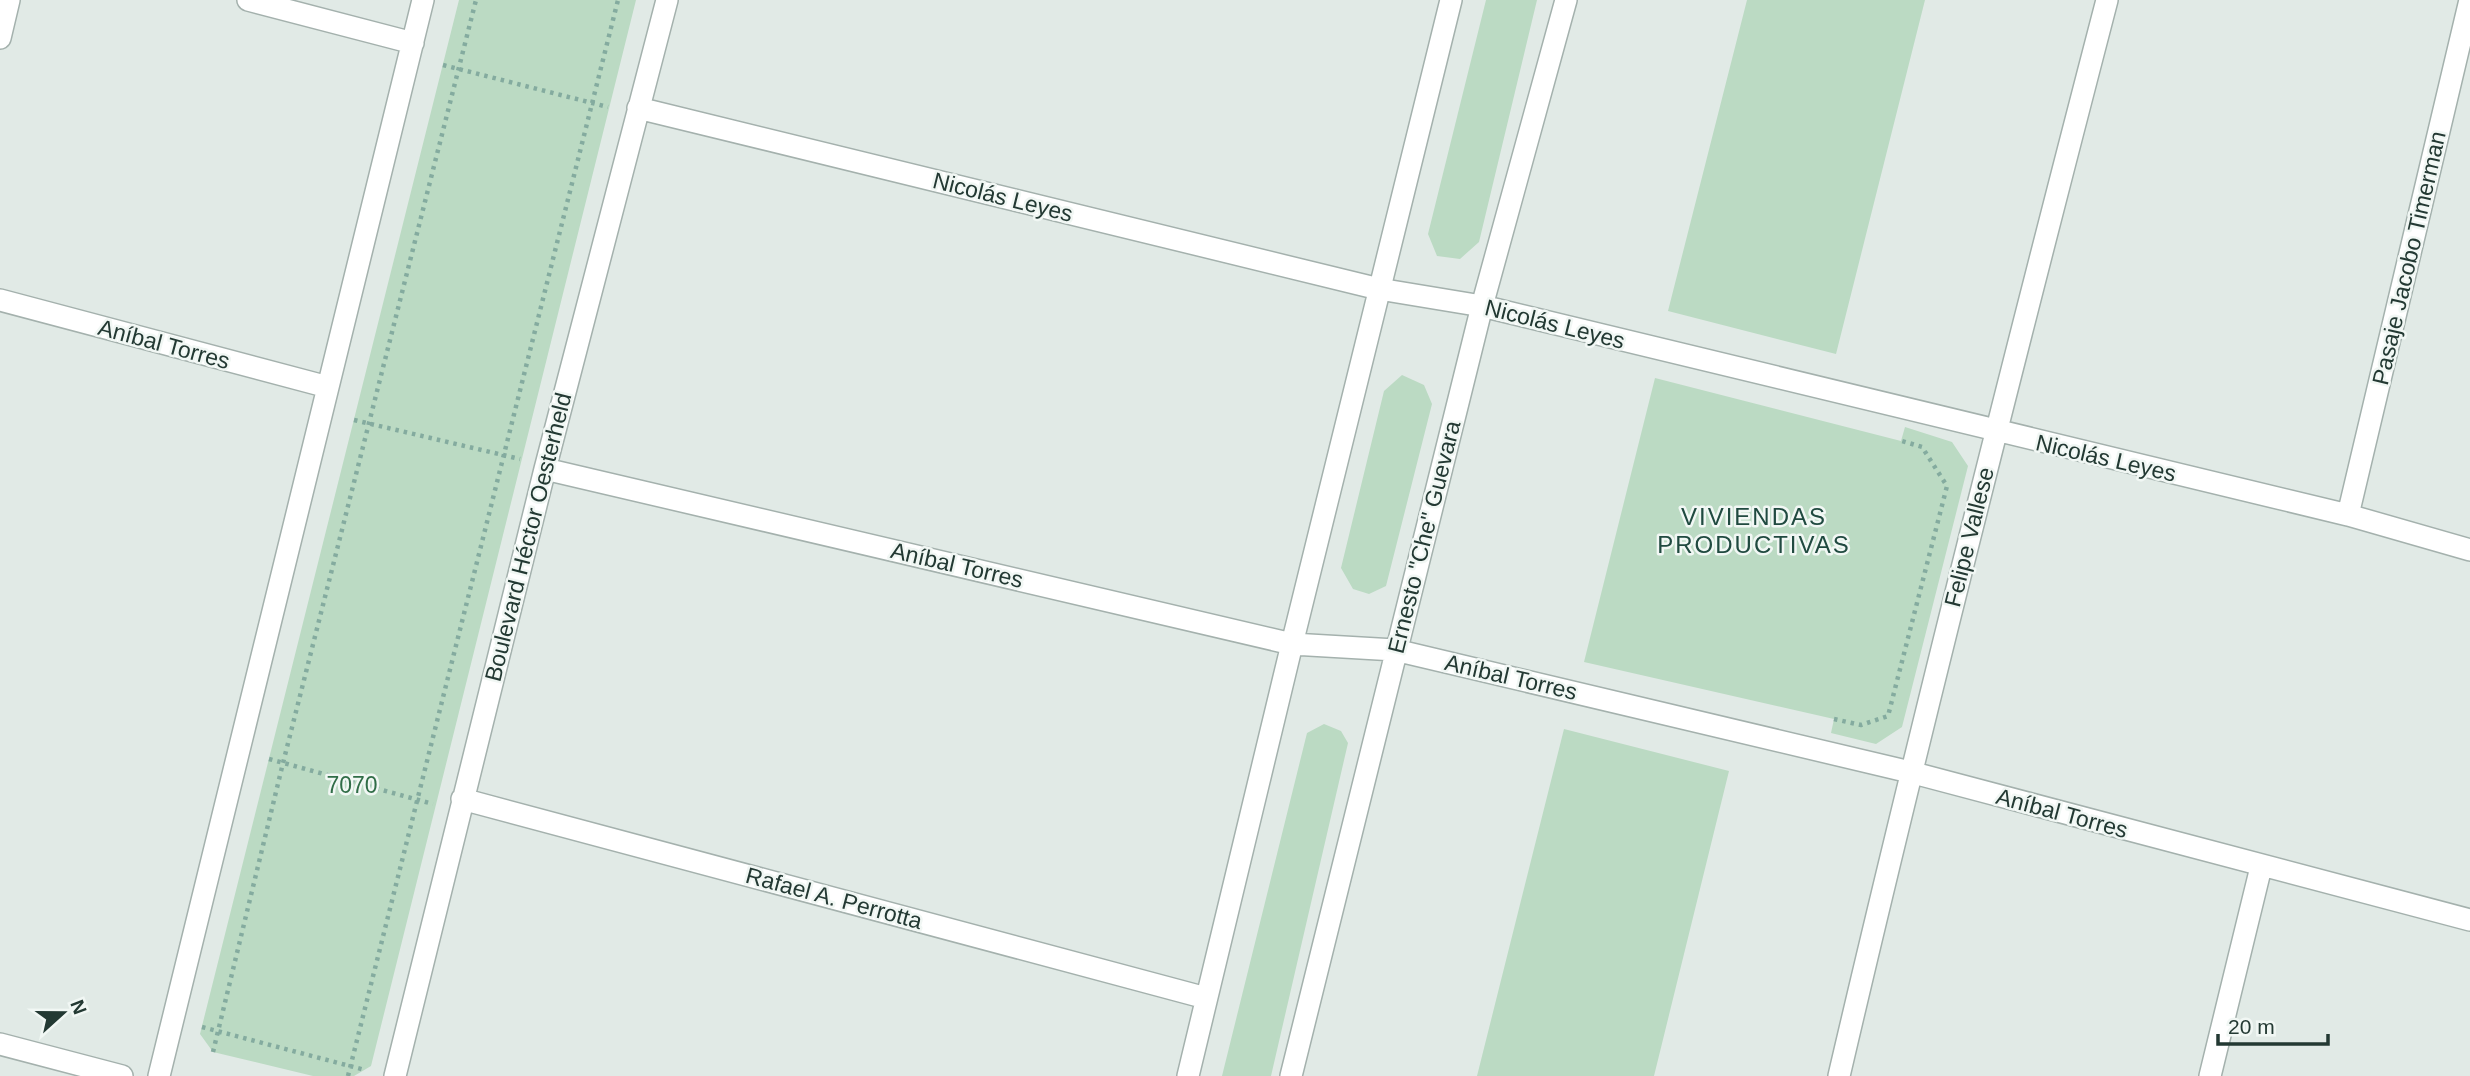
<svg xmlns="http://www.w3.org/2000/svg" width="2470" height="1076" viewBox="0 0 2470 1076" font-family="Arial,sans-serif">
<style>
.green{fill:#bbdac3}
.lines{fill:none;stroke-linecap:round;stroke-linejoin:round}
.minor-casing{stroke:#a4b1ad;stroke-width:24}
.path{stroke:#84ab9f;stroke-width:4.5;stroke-dasharray:3.5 5;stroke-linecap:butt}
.minor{stroke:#fff;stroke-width:21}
.labels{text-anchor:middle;stroke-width:5;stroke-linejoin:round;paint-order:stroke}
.street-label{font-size:23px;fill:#233933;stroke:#f1f7f4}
.park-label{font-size:23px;fill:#306d47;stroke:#f1f7f4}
.neighbourhood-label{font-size:24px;letter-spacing:2px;fill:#204a40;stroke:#f1f7f4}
</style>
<rect width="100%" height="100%" fill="#e1eae6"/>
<!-- green -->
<path class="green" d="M459 0H636L371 1066 354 1076H313L213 1052 200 1034Z
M1486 0H1537L1479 242 1460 259 1437 256 1428 234Z
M1747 0H1925L1836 354 1668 311Z
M1402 375 1424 385 1432 404 1386 586 1369 594 1353 589 1341 568 1384 391Z
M1655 378 1901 441 1905 427 1952 442 1968 466 1902 727 1876 744 1831 733 1834 719 1584 662Z
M1324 724 1341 731 1348 743 1271 1076H1222L1307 733Z
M1564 729 1729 771 1654 1076H1477Z"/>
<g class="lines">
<defs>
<path id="minor" d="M248 0 413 43
M0 38 9 0
M638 108 1379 289 1482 306 2348 515 2470 550
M0 300 328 387
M545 469 1292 644 1395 650 1910 772 2470 920
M2348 515 2470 0
M462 799 1206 998
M0 1044 122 1076
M159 1076 423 0
M395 1076 545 469 667 0
M1188 1076 1292 644 1451 0
M1291 1076 1482 306 1566 0
M1839 1076C1923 716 2014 358 2107 0
M2210 1076 2261 867"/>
</defs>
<!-- minor casing -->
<use href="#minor" class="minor-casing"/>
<!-- path -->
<path class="path" d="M443 65 608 107
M354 420 520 459
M1834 719 1861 725 1888 716 1947 486 1922 447 1902 441
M269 759 433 804
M202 1027 365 1070
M213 1052 283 763 476 0
M348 1076 618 0"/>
<!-- minor -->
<use href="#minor" class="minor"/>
</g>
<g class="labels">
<!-- street labels -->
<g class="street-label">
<text transform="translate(1003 197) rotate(14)" y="8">Nicolás Leyes</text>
<text transform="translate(2409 258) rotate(-77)" y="8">Pasaje Jacobo Timerman</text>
<text transform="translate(1555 324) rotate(14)" y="8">Nicolás Leyes</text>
<text transform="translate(164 344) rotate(15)" y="8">Aníbal Torres</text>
<text transform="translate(2106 458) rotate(13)" y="8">Nicolás Leyes</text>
<text transform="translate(528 537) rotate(-76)" y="8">Boulevard Héctor Oesterheld</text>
<text transform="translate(1424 537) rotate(-76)" y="8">Ernesto "Che" Guevara</text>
<text transform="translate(1969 537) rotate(-76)" y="8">Felipe Vallese</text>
<text transform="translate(957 565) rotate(13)" y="8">Aníbal Torres</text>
<text transform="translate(1511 677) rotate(13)" y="8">Aníbal Torres</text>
<text transform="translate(2062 813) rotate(15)" y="8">Aníbal Torres</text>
<text transform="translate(834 898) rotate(15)" y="8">Rafael A. Perrotta</text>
</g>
<!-- park labels -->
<g class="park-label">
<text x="352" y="793">7070</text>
</g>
<!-- neighbourhood labels -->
<g class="neighbourhood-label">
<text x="1754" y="525">VIVIENDAS<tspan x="1754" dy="28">PRODUCTIVAS</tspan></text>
</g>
</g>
<!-- north arrow -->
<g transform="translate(63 1013) rotate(69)" stroke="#f1f7f4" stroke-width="5" paint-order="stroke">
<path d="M0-5L12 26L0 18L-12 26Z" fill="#233933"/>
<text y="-10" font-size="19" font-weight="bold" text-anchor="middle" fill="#233933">N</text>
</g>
<!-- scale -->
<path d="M2218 1034v10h110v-10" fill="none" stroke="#233933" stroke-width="3.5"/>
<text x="2228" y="1034" font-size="21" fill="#233933" stroke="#f1f7f4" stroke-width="5" paint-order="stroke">20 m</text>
</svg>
